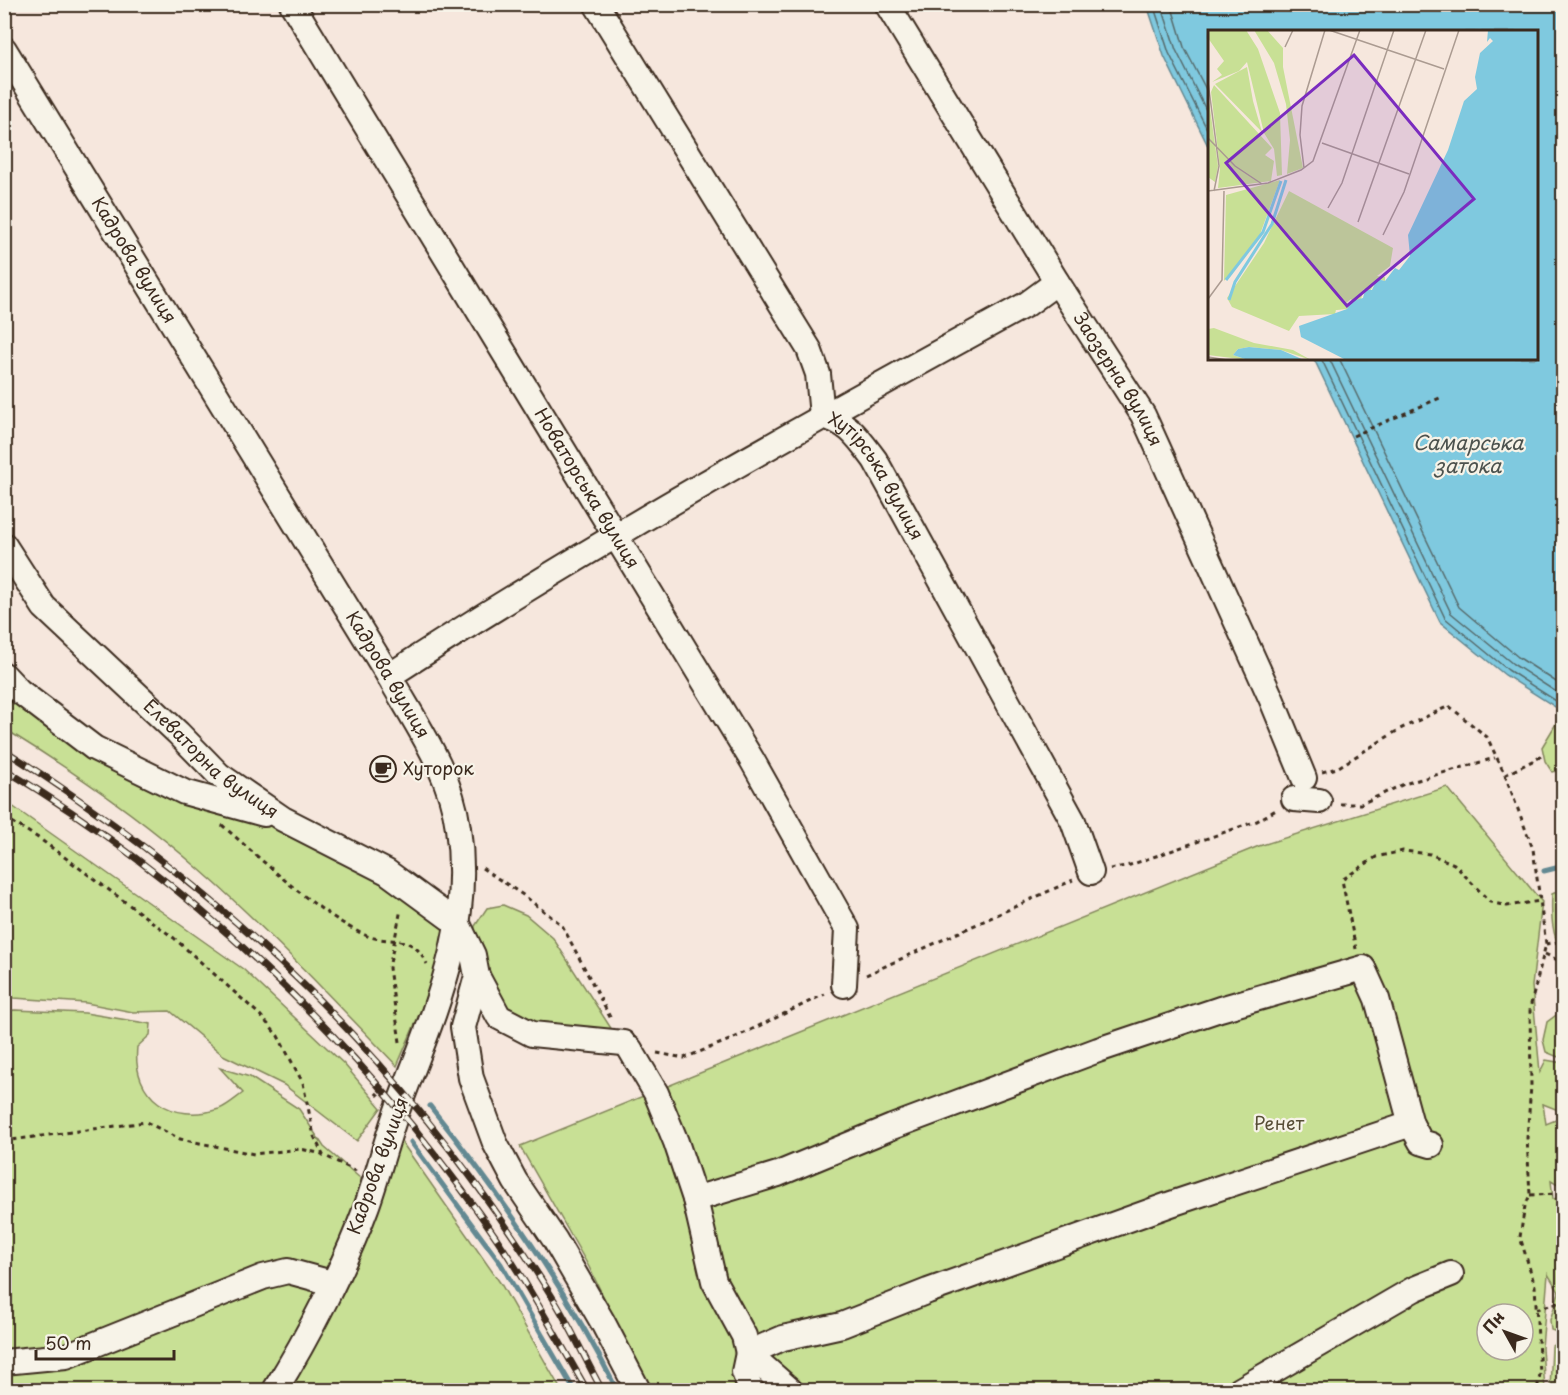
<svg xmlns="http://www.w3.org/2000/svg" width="1568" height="1395" viewBox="0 0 1568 1395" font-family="'Playpen Sans',sans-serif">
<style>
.green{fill:#c8e095;stroke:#82855a;stroke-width:1.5;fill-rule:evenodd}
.water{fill:#7fc9df;stroke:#648992;stroke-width:1.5}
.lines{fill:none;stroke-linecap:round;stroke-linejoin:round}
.shore{stroke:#566a6b;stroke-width:1.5}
.stream{stroke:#648992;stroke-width:5}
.minor-casing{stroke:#3b2a1e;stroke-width:28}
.path{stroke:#3b2a1e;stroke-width:3;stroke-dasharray:4.5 4.5;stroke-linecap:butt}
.minor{stroke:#f7f3e8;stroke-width:24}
.rail-casing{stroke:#3b2a1e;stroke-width:7}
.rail{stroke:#f7f3e8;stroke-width:4.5;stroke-dasharray:14;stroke-linecap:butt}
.labels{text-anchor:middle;stroke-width:4.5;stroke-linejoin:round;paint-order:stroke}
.street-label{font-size:18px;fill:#3b2a1e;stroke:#f7f3e8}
.poi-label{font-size:18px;fill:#3b2a1e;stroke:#f7f3e8;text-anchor:start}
.park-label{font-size:18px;fill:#574e36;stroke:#f7f3e8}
.water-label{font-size:20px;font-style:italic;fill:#4c524e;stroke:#f7f3e8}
.inset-river{fill:none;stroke:#7fc9df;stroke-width:3}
.inset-road{fill:none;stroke:#ab9b91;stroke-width:1.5}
.view{fill:#7b2cbf;fill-opacity:0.15;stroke:#7b2cbf;stroke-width:3}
.inset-edge{fill:none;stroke:#3b2a1e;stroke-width:3}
</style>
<rect width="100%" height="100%" fill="#f6e7dd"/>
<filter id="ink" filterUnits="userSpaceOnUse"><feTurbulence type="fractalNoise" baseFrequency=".0167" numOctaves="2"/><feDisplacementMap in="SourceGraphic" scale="12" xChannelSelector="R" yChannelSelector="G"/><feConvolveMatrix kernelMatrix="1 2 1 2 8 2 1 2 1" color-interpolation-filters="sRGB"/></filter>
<g filter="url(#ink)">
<!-- green -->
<path class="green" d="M4 694 69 741 152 790 193 806 296 830 388 885 449 932 426 998 397 1066C333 1000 270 931 200 870 140 817 73 771 5 729Z
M1563 712V770L1552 772 1545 761 1542 747Z
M1447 787 1542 902 1532 986 1540 1072 1546 1060 1563 1063V1112L1543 1104 1546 1124 1563 1117V1188L1551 1181 1553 1199 1563 1197V1334L1551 1330 1550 1320 1559 1292 1548 1274 1542 1348 1545 1390H649L589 1267 520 1146 1259 846ZM1487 1314H1523V1350H1487Z
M5 801 243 969 344 1064 381 1108 357 1141 284 1085 223 1055 170 1011 133 1012 86 1003 14 998 5 993Z
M1563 889V952C1551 936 1551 914 1552 894Z
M503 905 526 915 553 938 614 1033 557 1031 501 1011 474 941 475 926 487 908Z
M15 1010 85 1013 151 1024 150 1035 137 1047C132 1098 172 1124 219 1109 227 1106 236 1098 243 1093L220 1068 250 1077 299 1109 324 1147 360 1178 358 1208 326 1282 266 1390H5V1011Z
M1563 1010V1053L1558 1057 1546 1052 1543 1040 1547 1022Z
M401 1141 501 1284 561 1390H291L345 1290Z
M1561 1341H1563V1390H1550L1552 1346Z"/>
<!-- water -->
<path class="water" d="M1147 5H1563V712L1505 675 1440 622 1314 359 1536 358V32H1210L1209 148 1164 56Z"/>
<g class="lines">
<!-- shore -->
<path class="shore" d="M1153 4 1169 53 1210 135
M1161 4 1176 50 1210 118
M1171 4 1184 47 1210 97
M1321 358 1445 618 1508 670 1564 706
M1329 358 1451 613 1513 664 1564 697
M1339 358 1459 607 1518 657 1564 687"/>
<!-- stream -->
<path class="stream" d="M1544 871 1564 866
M430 1106C501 1195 566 1288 617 1390
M411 1142 501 1264 574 1390"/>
<defs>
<g id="minor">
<path id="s1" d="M292 4 752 760 847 929 844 985"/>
<path id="s2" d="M596 4 809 349 818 374 822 416C849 422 859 439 875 460L1073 821 1091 872"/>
<path id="s3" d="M887 4 1057 282 1143 415 1271 698 1304 778"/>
<path id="s4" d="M4 49 389 676C416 724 451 772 458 828 473 932 433 1014 398 1108 386 1141 378 1175 366 1208 344 1267 308 1337 275 1390"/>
<path id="s5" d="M4 545 44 607 178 733 219 775 283 819 387 872 458 924 473 955 477 976 463 1027 471 1078 495 1143 515 1181 555 1240 602 1321 638 1390"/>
<path d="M4 675 19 691 94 748 184 792 264 814"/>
<path d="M389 676C595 542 811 422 1027 304L1057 282"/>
<path d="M1294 799 1319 801"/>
<path d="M477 976 499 1017 532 1034 623 1043"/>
<path d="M630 1049 656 1093 676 1142 695 1199 714 1281 744 1336 748 1353 790 1390"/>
<path d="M695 1199 778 1174 892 1127 1098 1050 1220 1009 1363 968 1377 999 1411 1124 1421 1142 1431 1145"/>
<path d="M4 1362 66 1356 263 1277 288 1271 332 1283"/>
<path d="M751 1390 744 1372 748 1353 783 1338 842 1325 928 1291 1171 1204 1411 1124"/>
<path d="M1240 1390 1414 1289 1451 1274"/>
</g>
</defs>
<!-- minor casing -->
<use href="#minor" class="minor-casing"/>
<!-- path -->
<path class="path" d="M1353 436 1442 397
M1322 772 1337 768 1400 729 1449 706 1487 737 1505 775 1533 849 1546 944 1530 1008 1531 1086 1527 1138 1530 1195 1525 1206 1520 1237 1535 1286 1540 1374 1537 1390
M1505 775 1542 756
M1340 804H1361L1404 784 1495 758
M4 817 40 839 174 938 260 1015 278 1036 303 1083 314 1136 323 1155 356 1171
M222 825C261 859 318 914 365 935 390 946 411 930 427 964
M482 868 523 895 562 925 612 1021
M1110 869 1130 865 1257 821 1276 810
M1546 944 1564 941
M1356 949 1342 880 1376 857 1403 851 1430 854 1454 864 1490 902 1507 906 1540 901
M1545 954 1564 963
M866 975 1073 880
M400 1042 389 968 401 909
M657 1053 684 1058 732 1039 825 994
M379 1096 375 1092 383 1084
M4 1141 146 1122 180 1139 254 1154 301 1149 322 1154
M1530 1195 1564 1194
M1536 1309 1564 1301"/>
<!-- minor -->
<use href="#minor" class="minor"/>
<defs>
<path id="rail" d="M4 750C233 895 407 1064 551 1295 570 1325 585 1359 602 1390
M4 769C189 880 351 1035 476 1209 518 1266 552 1329 587 1390"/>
</defs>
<!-- rail casing -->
<use href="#rail" class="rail-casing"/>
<!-- rail -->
<use href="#rail" class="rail"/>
</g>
</g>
<!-- icons -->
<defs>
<symbol id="cafe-ring" viewBox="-11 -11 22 22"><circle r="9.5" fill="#f7f3e8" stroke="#3b2a1e" stroke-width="1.5"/><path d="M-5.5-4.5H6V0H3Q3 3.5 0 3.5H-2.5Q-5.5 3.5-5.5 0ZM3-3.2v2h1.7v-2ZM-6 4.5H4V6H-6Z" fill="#3b2a1e"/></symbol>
</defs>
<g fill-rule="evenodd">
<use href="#cafe-ring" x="368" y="754" width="30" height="30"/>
</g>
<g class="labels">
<!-- street labels -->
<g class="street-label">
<text dy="6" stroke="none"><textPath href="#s4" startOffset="248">Кадрова вулиця</textPath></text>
<text dy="6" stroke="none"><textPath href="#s3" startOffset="441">Заозерна вулиця</textPath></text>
<text dy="6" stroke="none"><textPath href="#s2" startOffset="558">Хутірська вулиця</textPath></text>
<text dy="6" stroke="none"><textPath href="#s1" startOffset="567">Новаторська вулиця</textPath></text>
<text dy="6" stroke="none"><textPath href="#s4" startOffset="734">Кадрова вулиця</textPath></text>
<text dy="6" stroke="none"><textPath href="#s5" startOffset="300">Елеваторна вулиця</textPath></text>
<text transform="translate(378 1166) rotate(-70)" y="6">Кадрова вулиця</text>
</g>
<!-- poi labels -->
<g class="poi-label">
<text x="403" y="775">Хуторок</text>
</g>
<!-- park labels -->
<g class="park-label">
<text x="1279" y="1130">Ренет</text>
</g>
<!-- water labels -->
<g class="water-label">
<text x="1468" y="450">Самарська<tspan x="1468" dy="23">затока</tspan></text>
</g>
</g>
<!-- overview -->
<g transform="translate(1208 30)">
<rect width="330" height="330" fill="#f6e7dd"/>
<path d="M0 0H38L50 19 72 83 74 145 69 146 66 119 56 103 39 32 31 41 4 52 14 45 9 39 16 31 0 8ZM46 0H59L75 18V37L95 138 79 144 82 110 78 74 66 33ZM39 37 45 71 54 102 7 54ZM6 55 64 118 57 125 66 131 63 151 10 158 12 138 3 62ZM0 64 10 136 7 152 0 147ZM72 150 51 207 16 251 18 165ZM81 161 185 218 182 236 169 246 177 247V251L169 249 162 261 156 259 153 269 146 273 143 269 138 273 144 274 139 279 119 281 128 280 127 284 91 286 81 301 24 277 19 268 56 213ZM6 298 46 313 85 320 103 330 73 320 41 317 30 319 25 325 40 330 0 325V299Z" fill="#c8e095"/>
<path d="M280 0H330V330H138L93 307 91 296 139 279 144 271 155 268 157 260H164L169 249 177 251 187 238 191 240 202 226 200 205 240 120 256 71 269 59 267 47 272 23 285 11 282 8 279 12ZM41 317 73 320 96 330H40L25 325 30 319Z" fill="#7fc9df"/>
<path class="inset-river" d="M18 250 55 202 73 151M21 270 27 252 64 194 78 150"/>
<path class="inset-road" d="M121 0 236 39M77 17 85 0M0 52 11 136 6 161M0 108 27 136 54 154M114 113 201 144M96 138 92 105 94 76 117 0M0 161 60 153 93 140 105 131 152 0M120 178 134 153 186 0M150 192 218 0M175 205 196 162 251 0M0 269 14 250 16 161M0 327 19 330"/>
<path class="view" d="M146 25 266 169 139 276 18 133Z"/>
<rect width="330" height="330" class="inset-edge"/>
</g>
<!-- margin -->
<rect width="1568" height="1395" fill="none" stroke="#f7f3e8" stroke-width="24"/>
<rect x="12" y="12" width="1544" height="1371" fill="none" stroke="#3b2a1e" stroke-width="2" filter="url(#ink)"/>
<!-- north arrow -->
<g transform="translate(1505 1332) rotate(310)"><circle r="28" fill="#f7f3e8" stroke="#aca397" stroke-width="1.5"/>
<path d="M0-4.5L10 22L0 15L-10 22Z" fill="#3b2a1e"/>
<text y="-9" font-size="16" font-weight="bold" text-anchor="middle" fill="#3b2a1e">Пн</text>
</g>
<!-- scale -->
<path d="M36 1350v9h138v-9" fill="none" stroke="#3b2a1e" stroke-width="3"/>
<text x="45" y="1350" font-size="18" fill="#3b2a1e" stroke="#f7f3e8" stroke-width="4.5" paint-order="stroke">50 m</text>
</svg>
